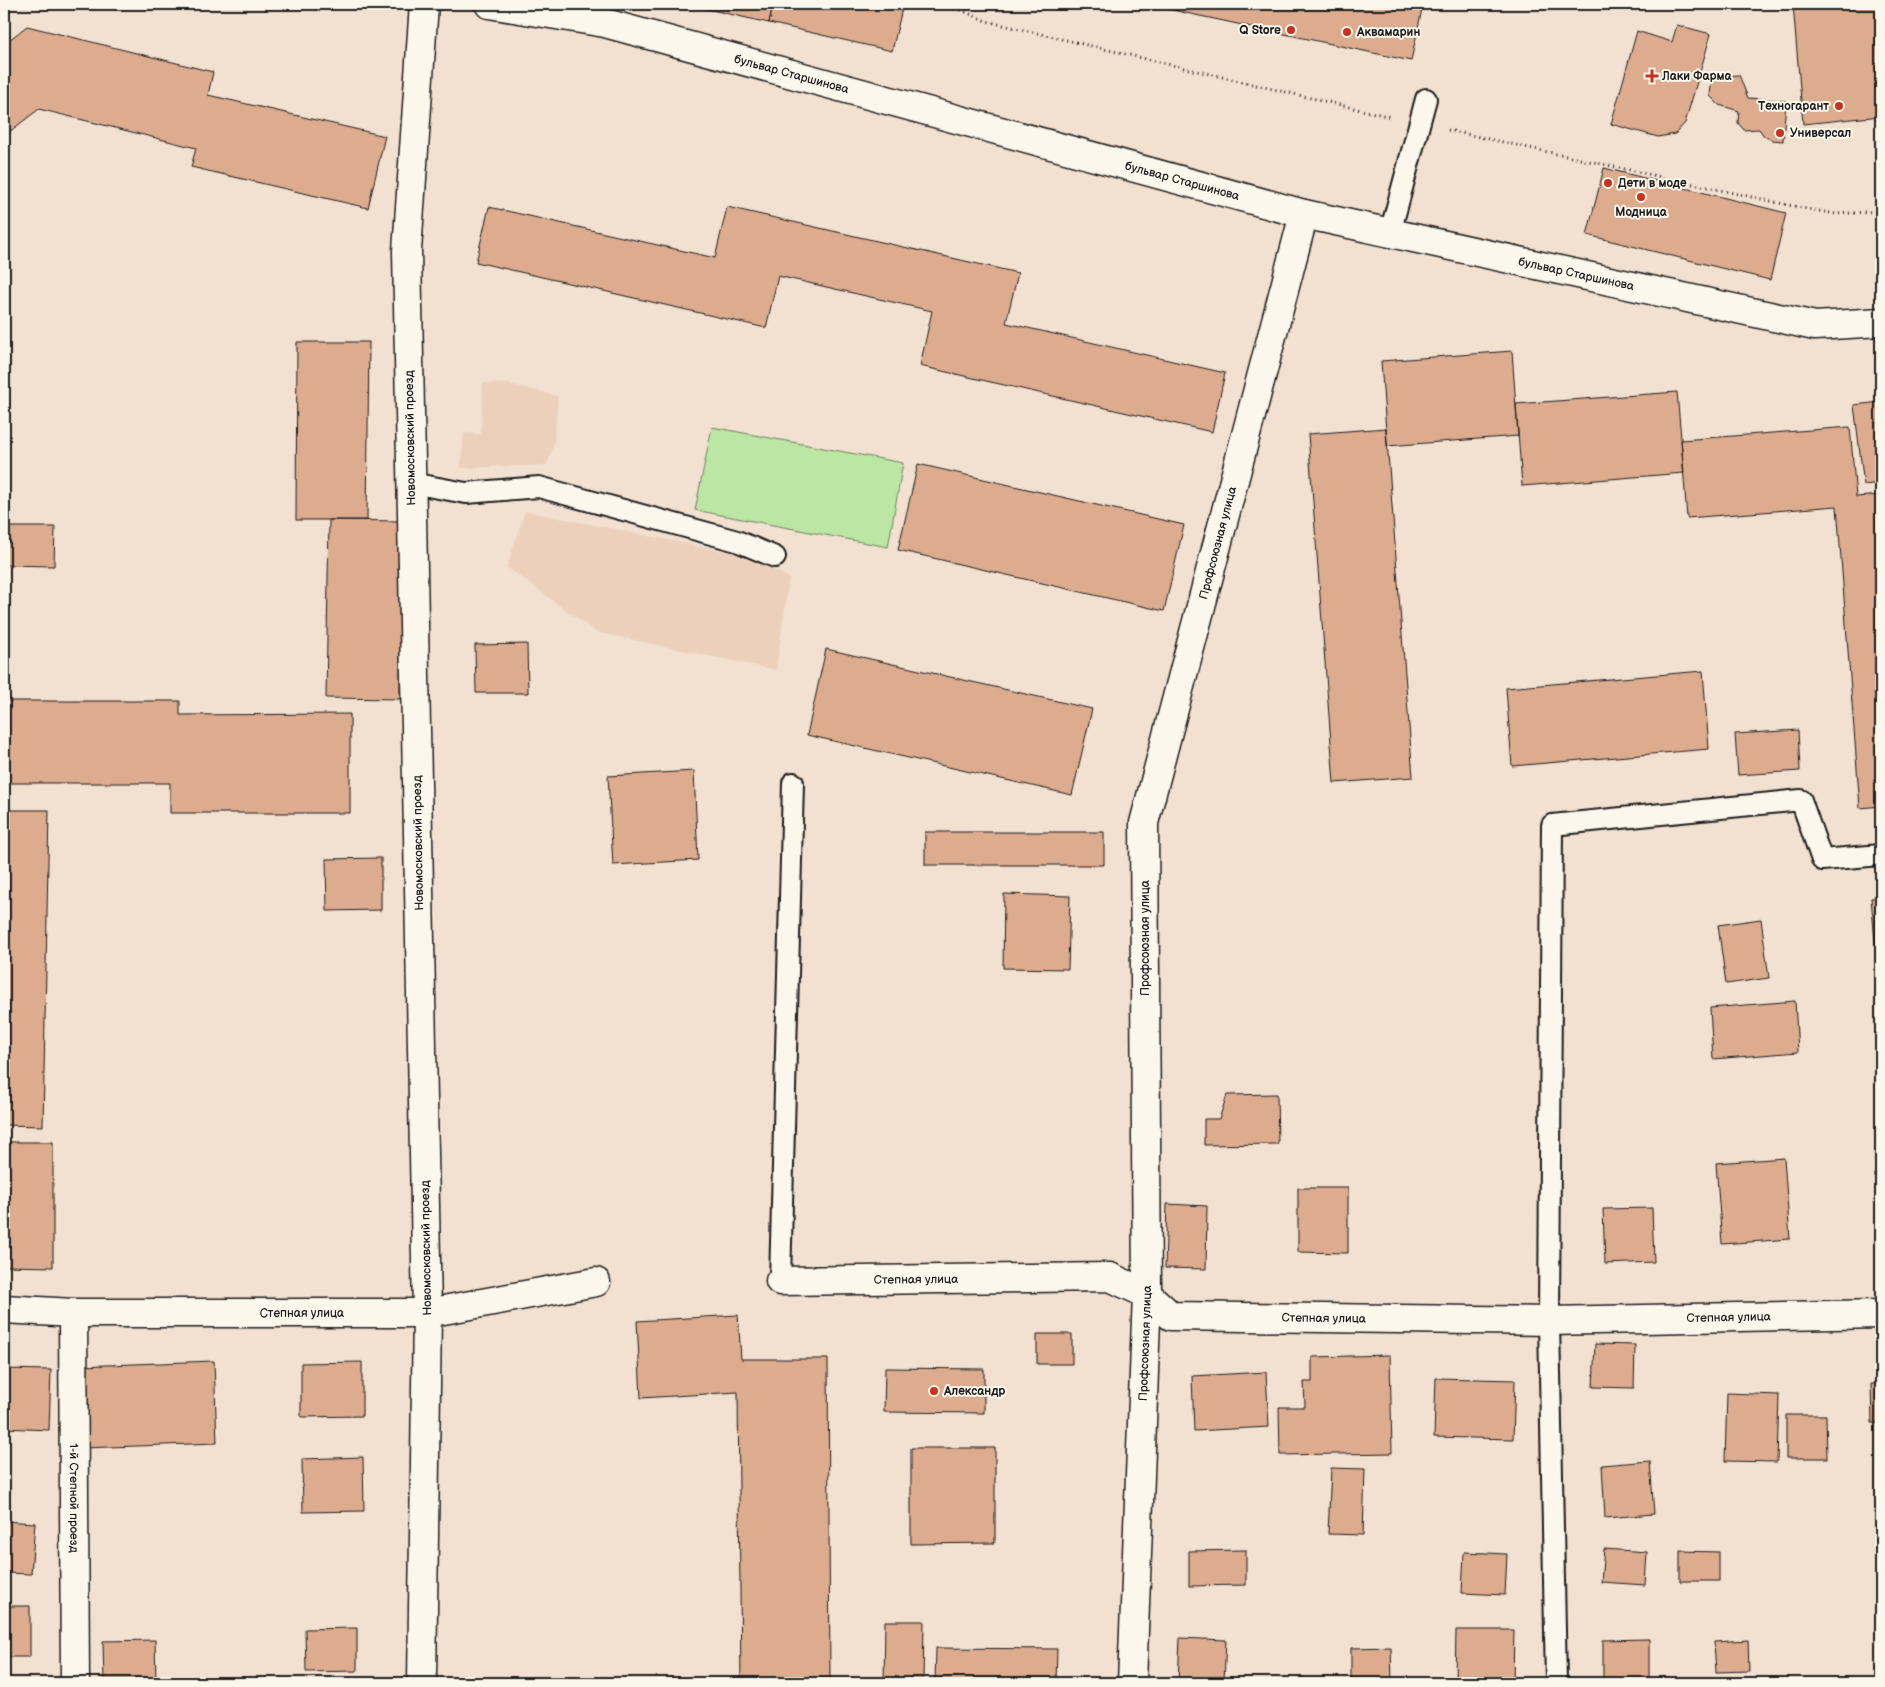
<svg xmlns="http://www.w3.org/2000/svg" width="1885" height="1687" viewBox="0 0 1885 1687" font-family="'Balsamiq Sans',sans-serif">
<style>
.built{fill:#ecd0bc}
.green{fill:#bbe6a3;stroke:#6c8160}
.building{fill:#ddac8f;stroke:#1c1c1c}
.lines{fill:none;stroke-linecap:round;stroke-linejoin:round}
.lane-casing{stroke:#1c1c1c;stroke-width:24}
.street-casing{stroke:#1c1c1c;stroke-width:31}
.secondary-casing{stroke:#1c1c1c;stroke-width:31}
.path{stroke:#1c1c1c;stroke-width:3;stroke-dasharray:1 4;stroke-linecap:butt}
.lane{stroke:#fbf7ec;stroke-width:20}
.street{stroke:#fbf7ec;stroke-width:28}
.secondary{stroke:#fbf7ec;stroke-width:28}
.poi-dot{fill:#c8321e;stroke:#fbf7ec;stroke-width:2}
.labels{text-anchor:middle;stroke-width:4;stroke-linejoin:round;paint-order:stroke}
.poi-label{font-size:12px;font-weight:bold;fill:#1c1c1c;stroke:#fbf7ec;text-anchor:start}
.street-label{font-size:12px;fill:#1c1c1c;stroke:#fbf7ec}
</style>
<rect width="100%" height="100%" fill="#f2e0d0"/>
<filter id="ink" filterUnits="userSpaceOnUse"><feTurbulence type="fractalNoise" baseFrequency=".02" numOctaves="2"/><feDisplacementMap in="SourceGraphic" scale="10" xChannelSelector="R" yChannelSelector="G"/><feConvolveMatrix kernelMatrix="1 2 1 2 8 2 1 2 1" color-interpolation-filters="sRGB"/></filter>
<g filter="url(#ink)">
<!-- built -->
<path class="built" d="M483 383 509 384 558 396 554 443 547 465 461 468 464 433 481 434Z
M525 511 748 556 789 578 776 670 596 632 507 567Z"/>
<!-- green -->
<path class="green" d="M712 427 903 463 888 547 695 510Z"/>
<!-- building -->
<path class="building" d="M685 4H773L769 23Z
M773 4H879L902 9 892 51 769 23Z
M1144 4H1423L1411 61Z
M1793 4H1881V116L1803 124Z
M1677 25 1711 34 1685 123 1675 134 1658 137 1611 124 1637 31 1672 42Z
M27 26 213 72 208 95 385 136 368 208 191 167 196 148 39 109 4 136V44Z
M1739 75 1748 98 1786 101 1783 141 1772 140 1764 136 1759 129 1744 130 1738 123 1739 111 1719 105 1710 96 1712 76Z
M1604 168 1786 213 1770 280 1587 235Z
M489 207 715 258 727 207 1018 273 1006 323 1225 373 1212 432 920 366 932 311 778 276 766 328 476 262Z
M297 342H369L367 520H296Z
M1512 351 1518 436 1387 446 1381 361Z
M1677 392 1684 473 1522 486 1516 404Z
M1881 402V483L1864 485 1854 405Z
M1850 427 1856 497 1881 495V806L1860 808 1837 506 1687 518 1681 440Z
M1386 428 1413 777 1334 783 1308 434Z
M918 464 1184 525 1164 611 898 550Z
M329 520 402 521 400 699 326 698Z
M4 527H55L54 566 4 565Z
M527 644 528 693H476L475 645Z
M826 649 1092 709 1072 795 807 735Z
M1703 671 1709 749 1512 766 1506 688Z
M4 701H180V715L350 714V813H170V783H4Z
M1798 730 1800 771 1738 775 1735 734Z
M694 771 698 860 613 865 608 776Z
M7 810H49L43 1126 4 1125V990Z
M925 832H1104V865H925Z
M381 858V910L327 911 326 859Z
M1004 894 1070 896 1068 969 1003 968Z
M1881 897V1005L1871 898Z
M1761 919 1769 978 1726 984 1718 925Z
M1795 1001 1798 1052 1713 1059 1710 1008Z
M1277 1094 1278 1144 1204 1145V1119H1219L1227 1095Z
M4 1142H53V1267L4 1266Z
M1784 1158 1790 1239 1722 1244 1716 1163Z
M1298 1188H1348V1253L1298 1252Z
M1167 1204 1207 1206 1206 1269 1165 1268Z
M1652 1208 1654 1262 1605 1264 1603 1209Z
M738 1315 741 1359H828L830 1683H741L738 1392 641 1398 637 1321Z
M1037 1334H1072V1364H1037Z
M1595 1344 1635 1345 1634 1388 1593 1387Z
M1390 1355 1392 1453 1280 1455 1279 1407H1305L1304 1382H1312V1357Z
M214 1361 217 1443 83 1448 80 1366Z
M362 1362V1416L301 1417V1363Z
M885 1368 984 1369V1413L884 1412Z
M4 1369 51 1370 49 1430 4 1428Z
M1266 1372 1269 1427 1194 1431 1192 1376Z
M1436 1378 1515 1380 1513 1439 1434 1437Z
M1871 1384H1881V1423H1872Z
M1727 1393 1779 1395 1777 1462 1725 1461Z
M1786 1415H1826L1827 1458H1786Z
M911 1448H995V1543L911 1544Z
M363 1457 364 1511 303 1512 302 1459Z
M1650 1461 1654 1514 1605 1518 1602 1465Z
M1331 1468 1365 1469 1363 1535 1328 1534Z
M4 1521 35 1523 31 1574 4 1573Z
M1604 1549 1647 1552 1645 1585 1601 1582Z
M1246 1550V1585L1189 1586V1551Z
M1680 1551 1719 1552V1581H1680Z
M1464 1552 1507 1554 1505 1595 1462 1593Z
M4 1606H30V1657H4Z
M885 1621H924L923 1683H884Z
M357 1628V1671L306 1672 305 1629Z
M1456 1630H1514L1513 1683H1455Z
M1180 1638 1226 1640 1224 1681 1260 1683H1178Z
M1649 1639V1683H1603V1640Z
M155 1640 156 1683H104L103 1641Z
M1748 1640 1749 1671 1716 1672 1714 1642Z
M1391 1647 1392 1683H1351V1648Z
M936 1648 1057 1649 1056 1683H935Z"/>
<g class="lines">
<defs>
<path id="lane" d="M1390 233 1426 99
M411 483 466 493 539 487 737 541 775 557
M780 1281 793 783
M1556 1683 1549 1321 1552 825 1801 800 1822 860 1881 855"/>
<g id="street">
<path id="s1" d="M780 1281 1110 1277 1147 1294 1171 1316 1549 1321 1881 1314"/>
<path id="s2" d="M4 1309 73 1313H427L596 1282"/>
<path id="s3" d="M73 1313 75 1683"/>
<path d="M422 1683 427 1313 407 251 424 4"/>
<path id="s4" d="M1132 1683 1147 1294 1144 823 1304 214"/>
</g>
<g id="secondary">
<path id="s5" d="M489 4 605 23 1304 214 1815 326 1881 322"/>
</g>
</defs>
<!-- lane casing -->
<use href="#lane" class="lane-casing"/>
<!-- street casing -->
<use href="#street" class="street-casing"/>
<!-- secondary casing -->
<use href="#secondary" class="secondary-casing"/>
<!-- path -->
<path class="path" d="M947 4 986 21 1391 117
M1448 130 1802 208 1836 214 1881 211"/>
<!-- lane -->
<use href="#lane" class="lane"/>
<!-- street -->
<use href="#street" class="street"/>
<!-- secondary -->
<use href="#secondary" class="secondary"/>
</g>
</g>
<!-- markers -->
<g class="poi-dot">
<circle cx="1291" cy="30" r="5"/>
<circle cx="1347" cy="32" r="5"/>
<path d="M1649.5 68.5h5v5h5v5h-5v5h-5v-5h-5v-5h5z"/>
<circle cx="1839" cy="106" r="5"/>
<circle cx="1780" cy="133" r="5"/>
<circle cx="1608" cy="183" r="5"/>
<circle cx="1641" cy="197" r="5"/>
<circle cx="934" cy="1391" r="5"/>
</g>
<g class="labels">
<!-- poi labels -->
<g class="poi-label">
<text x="1281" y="34" text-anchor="end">Q Store</text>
<text x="1357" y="36">Аквамарин</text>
<text x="1662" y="80">Лаки Фарма</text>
<text x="1829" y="110" text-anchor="end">Техногарант</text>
<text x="1790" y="137">Универсал</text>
<text x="1618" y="187">Дети в моде</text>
<text x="1641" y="216" text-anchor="middle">Модница</text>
<text x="944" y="1395">Александр</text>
</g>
<!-- street labels -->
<g class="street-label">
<text dy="4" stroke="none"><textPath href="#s5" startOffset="311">бульвар Старшинова</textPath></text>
<text dy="4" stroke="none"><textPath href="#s5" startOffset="716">бульвар Старшинова</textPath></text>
<text dy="4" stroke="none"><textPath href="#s5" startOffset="1121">бульвар Старшинова</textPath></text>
<text transform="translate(410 438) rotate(-91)" y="4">Новомосковский проезд</text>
<text dy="4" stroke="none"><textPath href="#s4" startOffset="1150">Профсоюзная улица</textPath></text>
<text transform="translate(418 843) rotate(-91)" y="4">Новомосковский проезд</text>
<text transform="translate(1145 938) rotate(-90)" y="4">Профсоюзная улица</text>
<text transform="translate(426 1248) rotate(-91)" y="4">Новомосковский проезд</text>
<text dy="4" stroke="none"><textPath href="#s1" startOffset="136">Степная улица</textPath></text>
<text dy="4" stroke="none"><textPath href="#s2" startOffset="298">Степная улица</textPath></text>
<text dy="4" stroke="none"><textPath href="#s1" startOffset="961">Степная улица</textPath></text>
<text dy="4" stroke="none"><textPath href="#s1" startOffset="556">Степная улица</textPath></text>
<text dy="4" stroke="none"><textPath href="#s4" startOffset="340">Профсоюзная улица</textPath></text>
<text dy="4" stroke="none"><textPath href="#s3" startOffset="185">1-й Степной проезд</textPath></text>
</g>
</g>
<!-- margin -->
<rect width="1885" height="1687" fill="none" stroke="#fbf7ec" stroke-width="20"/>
<rect x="10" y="10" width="1865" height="1667" fill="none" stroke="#1c1c1c" stroke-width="2" filter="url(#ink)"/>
</svg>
